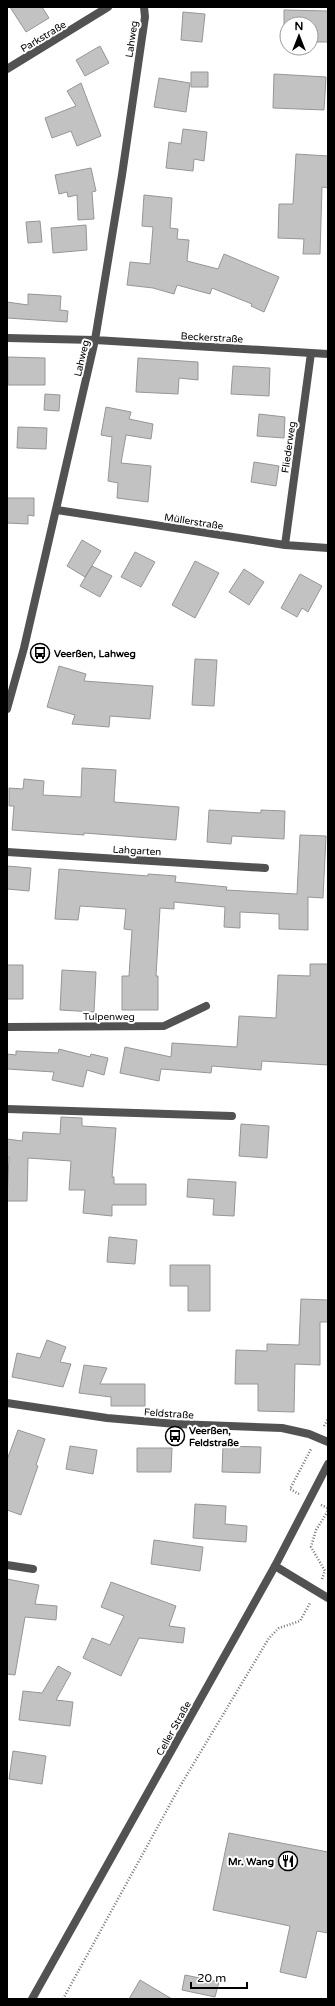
<svg xmlns="http://www.w3.org/2000/svg" width="335" height="2006" viewBox="0 0 335 2006" font-family="'Varela Round',sans-serif">
<style>
.building{fill:#c2c2c2;stroke:#969696}
.lines{fill:none;stroke-linecap:round;stroke-linejoin:round}
.path{stroke:#747474;stroke-width:2.5;stroke-dasharray:1 2;stroke-linecap:butt}
.service{stroke:#525252;stroke-width:8}
.minor{stroke:#525252;stroke-width:8}
.tertiary{stroke:#525252;stroke-width:8}
.labels{text-anchor:middle;stroke-width:4;stroke-linejoin:round;paint-order:stroke}
.street-label{font-size:10px;fill:#000;stroke:#fff}
.poi-label{font-size:10px;font-weight:bold;fill:#000;stroke:#fff;text-anchor:start}
</style>
<rect width="100%" height="100%" fill="#fff"/>
<!-- building -->
<path class="building" d="M10 7H42L49 18 26 32Z
M284 10 328 11V42H311V24H287V42H284Z
M183 12 205 14 202 42 181 40Z
M100 46 109 63 85 76 76 60Z
M191 72H208V87H191Z
M274 74 326 77 324 110 273 108Z
M159 78 190 83 186 112 154 107Z
M81 83 101 136 77 146 71 131 52 138 45 118 76 106 67 91Z
M183 129 207 132 204 161 194 159 193 171 166 168 169 142 181 144Z
M296 154 328 156V188L322 187 320 254H303L304 239 278 238 279 204H293Z
M91 168 96 191 92 192 94 219 78 220 77 195 68 197 67 192 59 194 55 175Z
M144 195 172 198 170 228 178 229 177 239 189 240 187 261 218 269 224 254 279 277 264 312 251 306 252 304 212 288 210 294 177 285 174 294 153 288 127 285 130 262 150 264 153 227 142 226Z
M40 221 42 242 28 243 26 222Z
M86 225 87 250 53 253 51 228Z
M28 294 61 296 60 310 68 311 67 322 7 318V302L28 305Z
M8 357 45 358V385H8Z
M138 358 198 362V380L179 378 178 394 136 392Z
M233 366 270 368 269 396 231 394Z
M45 394 60 395 59 411 44 410Z
M106 407 131 412 129 419 153 424 151 439 126 435 121 463 151 466 148 502 117 498 118 483 108 481 112 437 101 435Z
M259 414 285 417 284 438 257 436Z
M18 427 47 428 46 449 17 448Z
M254 462 279 466 276 486 251 482Z
M7 498H34V516L28 515V524L7 523Z
M82 540 101 551 85 577 67 566Z
M135 552 155 562 141 587 121 577Z
M195 561 219 573 195 618 172 605Z
M92 566 112 576 100 597 80 586Z
M244 569 264 582 249 605 229 592Z
M300 574 322 586 308 612 302 608 297 617 281 608Z
M195 659 217 660 214 706 192 705Z
M59 666 86 674 84 681 153 686 150 719 110 716 109 727 72 724 75 715 47 707Z
M82 768 116 770 114 802 179 807 176 840 84 833V835L12 830 14 806H9V788L23 789 24 779 44 781 43 795 81 797Z
M209 810 261 813V810L285 811 284 839 232 836 231 844 207 842Z
M300 835 326 836 323 898 308 897V930L279 929V914L240 912V928L224 927 225 907 174 902V909L160 908 156 976H158V1010H122V976H129L132 930 124 929 126 909 80 906 78 920 55 919 59 869 148 876V874L176 876 175 882 227 887 226 890 297 894Z
M7 866 31 868 29 891 7 889Z
M310 964H328V1065L262 1061 261 1070 212 1066 211 1073 161 1069 159 1081 120 1073 125 1047 171 1057 172 1043 237 1047 239 1016 276 1018 278 975 310 976Z
M7 965H23V999H7Z
M62 970 96 972 94 1012 60 1010Z
M59 1049 90 1057 91 1054 108 1058 104 1075 87 1070 83 1087 52 1080 54 1072 7 1069V1054L16 1055V1051L58 1053Z
M61 1117 82 1118V1126L116 1128 112 1177H114V1184H146V1205H112V1216L83 1213 85 1190H69L71 1161 28 1158 27 1201H7L9 1157H7V1139L22 1141 23 1132 60 1134Z
M241 1124 269 1126 267 1158 239 1156Z
M188 1179 236 1182 234 1216 213 1215 214 1199 187 1197Z
M109 1237 137 1240 135 1264 107 1262Z
M170 1265H210V1311H188V1286H170Z
M301 1299 328 1300V1322H320V1365L295 1364 294 1412 258 1411V1384H235L236 1350 267 1351V1344L299 1345Z
M47 1340 66 1347 60 1362 71 1364 63 1387 12 1377 17 1353 40 1358Z
M84 1365 107 1368 100 1384H145V1406H111V1397L79 1393Z
M18 1430 45 1439 36 1465 38 1466 21 1515 7 1510V1460Z
M70 1446 97 1450 93 1474 66 1469Z
M223 1446 261 1447 260 1473 222 1472Z
M137 1448H172L171 1472H137Z
M195 1504 226 1506 225 1524 247 1526 246 1542 193 1538Z
M154 1540 203 1547 200 1571 151 1564Z
M7 1579 39 1585 35 1604 57 1606 56 1620 25 1617 15 1675 7 1674Z
M111 1582 176 1606 169 1626 185 1628 183 1643 139 1638 121 1676 83 1658 92 1638 110 1645 124 1616 101 1607Z
M58 1666 71 1673 56 1700 73 1702 70 1726 19 1720 23 1691 42 1693Z
M13 1751 46 1756 42 1784 9 1779Z
M229 1833 328 1852V1933L317 1931 306 1978 280 1972 290 1926 213 1910Z
M185 1975 219 1982 215 1997 182 1990Z
M140 1980 172 1999H129Z"/>
<g class="lines">
<!-- path -->
<path class="path" d="M324 1426 328 1419
M299 1494 290 1489 311 1449
M321 1505 328 1508
M322 1579 325 1571 311 1547 316 1530 328 1511
M63 1999 179 1788 269 1638 279 1628 300 1621 310 1603"/>
<!-- service -->
<path class="service" d="M7 1109 232 1116
M7 1565 33 1569"/>
<!-- minor -->
<path class="minor" d="M7 69 108 7
M7 338 95 340 328 354
M57 510 285 545 328 548
M285 545 311 353
M7 709 24 648 95 340 122 175 145 17 144 7
M7 852 265 868
M7 1027 164 1026 206 1006
M7 1403 107 1418 176 1424 282 1428 309 1434 328 1442
M275 1566 328 1598"/>
<!-- tertiary -->
<path class="tertiary" d="M32 1999 275 1566 328 1464"/>
</g>
<!-- icons -->
<defs>
<symbol id="bus-ring" viewBox="-11 -11 22 22"><circle r="9.5" fill="#fff" stroke="#000" stroke-width="1.5"/><path d="M-5-6H5V4H4V6H2V4H-2V6H-4V4H-5ZM-3.5-4V0h7V-4ZM-3.5 1.2v1.5H-2V1.2ZM2 1.2v1.5H3.5V1.2Z" fill="#000"/></symbol>
<symbol id="restaurant-ring" viewBox="-11 -11 22 22"><circle r="9.5" fill="#fff" stroke="#000" stroke-width="1.5"/><path d="M-5-6h1v4h1v-4h1v4h1v-4h1v5L-1.5 .5V6h-2V.5L-5-1ZM5-6V6H3V1.5H1.5Q1.5-4 5-6Z" fill="#000"/></symbol>
</defs>
<g fill-rule="evenodd">
<use href="#bus-ring" x="29" y="642" width="22" height="22"/>
<use href="#bus-ring" x="164" y="1425" width="22" height="22"/>
<use href="#restaurant-ring" x="277" y="1850" width="22" height="22"/>
</g>
<g class="labels">
<!-- street labels -->
<g class="street-label">
<text transform="translate(43 36) rotate(-31)" y="4">Parkstraße</text>
<text transform="translate(131 39) rotate(-82)" y="4">Lahweg</text>
<text transform="translate(212 337) rotate(3)" y="4">Beckerstraße</text>
<text transform="translate(81 358) rotate(-77)" y="4">Lahweg</text>
<text transform="translate(288 447) rotate(-82)" y="4">Fliederweg</text>
<text transform="translate(194 521) rotate(9)" y="4">Müllerstraße</text>
<text transform="translate(137 850) rotate(3)" y="4">Lahgarten</text>
<text x="109" y="1020">Tulpenweg</text>
<text transform="translate(169 1413) rotate(4)" y="4">Feldstraße</text>
<text transform="translate(173 1728) rotate(-61)" y="4">Celler Straße</text>
</g>
<!-- poi labels -->
<g class="poi-label">
<text x="54" y="657">Veerßen, Lahweg</text>
<text x="189" y="1434">Veerßen,<tspan x="189" dy="12">Feldstraße</tspan></text>
<text x="274" y="1865" text-anchor="end">Mr. Wang</text>
</g>
</g>
<!-- border -->
<rect width="335" height="2006" fill="none" stroke="#000000" stroke-width="16"/>
<!-- north arrow -->
<g transform="translate(299 36)"><circle r="19" fill="#ffffff" stroke="#999999"/>
<path d="M0-3L7 15L0 10L-7 15Z" fill="#000000"/>
<text y="-6" font-size="11" font-weight="bold" text-anchor="middle" fill="#000000">N</text>
</g>
<!-- scale -->
<path d="M191 1982v6h56v-6" fill="none" stroke="#000000" stroke-width="2"/>
<text x="197" y="1982" font-size="12" fill="#000000" stroke="#ffffff" stroke-width="3" paint-order="stroke">20 m</text>
</svg>
